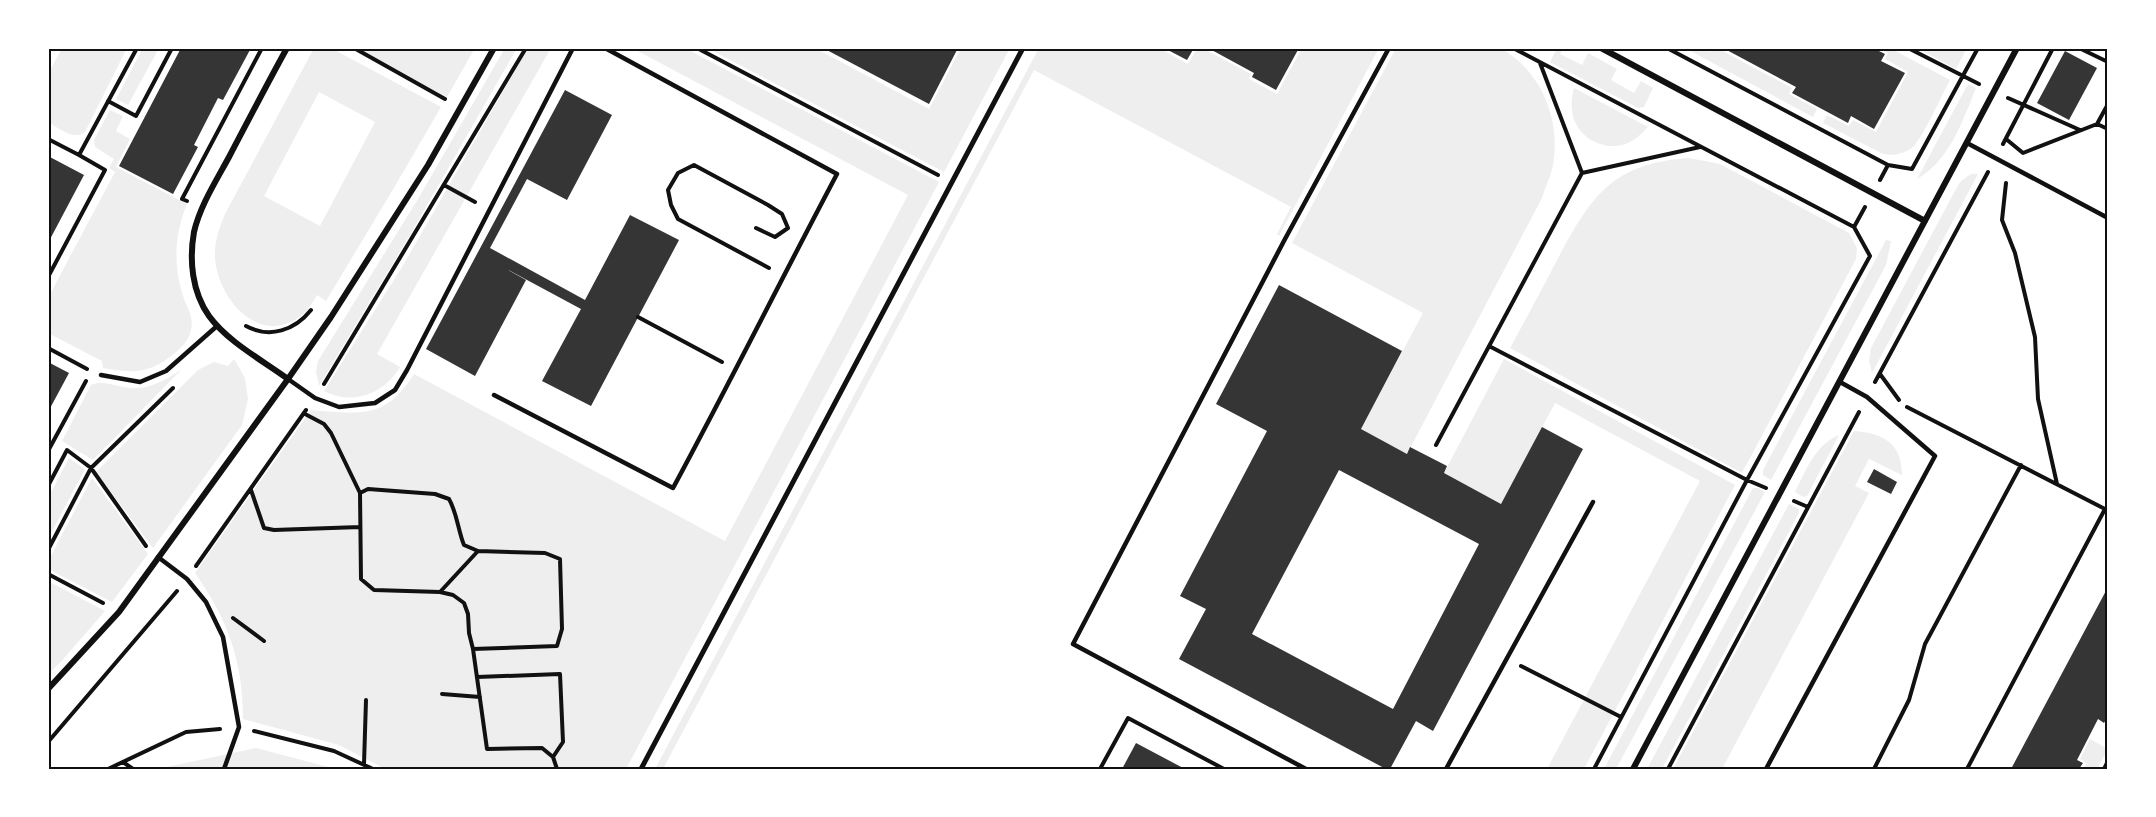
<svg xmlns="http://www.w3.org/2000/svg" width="2156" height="817" viewBox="0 0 2156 817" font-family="Commissioner,sans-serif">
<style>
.green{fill:#eee;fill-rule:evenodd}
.building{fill:#353535;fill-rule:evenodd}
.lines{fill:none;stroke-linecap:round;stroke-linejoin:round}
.path{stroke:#111;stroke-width:4}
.service{stroke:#111;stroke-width:4.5}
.pedestrian{stroke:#111;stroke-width:5}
.minor{stroke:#111;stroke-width:6}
.neatline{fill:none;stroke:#111;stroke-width:2}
</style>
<rect width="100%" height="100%" fill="#fff"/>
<!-- green -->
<path class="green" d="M62 48H127L85 132C74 141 59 128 48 122V74Z
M143 48H159L128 105 116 99Z
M314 48H331L441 107 395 186 326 301 317 295C313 302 309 309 303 314 261 349 218 300 215 258 214 243 219 228 225 214ZM319 92 375 122 320 226 264 196Z
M354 48H402L406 50 407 48H475L447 97Z
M505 48H517L410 235 319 386 316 372 318 361 418 199Z
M528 48H551L377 354 400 367C384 394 353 406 324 391L402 267Z
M632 48H685L939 182 626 769H385L339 745 243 719C243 661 228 620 195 573L311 410C360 414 385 420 414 374L725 541 908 195Z
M707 48H815L929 109 961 48H1010L944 172Z
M1039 48H1159L1188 64 1197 48H1206V50L1251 74 1249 79 1277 94 1302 48H1379L1279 236 1277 234 1291 207 1034 70 663 769H655Z
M1396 48H1500C1539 69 1559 115 1554 158 1553 172 1546 185 1542 198L1407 454 1361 429 1423 313 1292 243Z
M1557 48H1563L1560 54 1582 65 1588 53 1617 69 1611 80 1634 93 1641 81 1653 88 1644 107 1638 108 1550 62Z
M1685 48H1702L1710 52 1713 48H1717L1792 88 1789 94 1817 109 1813 117Z
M1879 48H1890L1950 80C1943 93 1922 139 1913 147 1904 154 1892 157 1881 153L1823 123 1827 115 1849 126 1853 120 1876 132 1908 72 1885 59 1888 53Z
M1917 48H1967L1956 69Z
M1968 84 1976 88C1962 122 1950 160 1917 179Z
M1574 88 1648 127C1641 134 1635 141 1625 144 1602 152 1575 136 1572 111 1571 103 1572 96 1574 88Z
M110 110 123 116 116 131 130 139 116 167 187 204C174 235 173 267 184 299 188 309 194 318 191 330 189 340 183 346 176 352 152 373 134 374 103 368L102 361 48 333V298L115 172 109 168 114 159 95 147 94 140Z
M1689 158 1720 164 1849 233 1857 248 1856 259 1742 473 1510 348C1526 319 1541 291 1556 262 1590 198 1611 163 1689 158Z
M1971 174H1978L1872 373 1869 361 1871 348 1957 187 1961 181Z
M1886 240 1891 241 1886 265 1771 480 1763 475V470Z
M234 359 245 378 248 399 242 425 153 548 96 472 198 370 214 362 228 366Z
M1504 359 1735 485 1584 769H1547L1700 481 1555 403 1501 504 1444 473Z
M182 369 93 460 62 441 91 385C103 379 119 388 133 388 151 389 167 379 182 369Z
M1854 431C1883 433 1902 443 1902 475L1869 459 1855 486 1869 493 1722 769H1673Z
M1839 435 1807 496 1803 497 1795 492C1806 470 1815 445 1839 435Z
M69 458 85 469 48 539V498Z
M92 478 148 554 112 602 48 569V561Z
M1753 488H1758L1765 492 1616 769H1604Z
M1789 504 1799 509V513L1662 769H1647Z
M48 581 105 611 59 664 48 674Z
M2090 739 2108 749 2097 769H2083L2086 763 2080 759Z
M256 748 336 769H157Z"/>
<!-- building -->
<path class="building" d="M181 48H251L223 100 218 98 194 145 198 147 173 194 119 166Z
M823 48H958L929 104Z
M1164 48H1194L1187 60Z
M1208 48H1299L1276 90 1252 77 1254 73Z
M1723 48H1858L1862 50 1863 48H1873L1885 54 1881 61 1905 73 1874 129 1851 116 1848 123 1792 93 1796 87Z
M2065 51 2097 68 2069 120 2037 103Z
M565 90 612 115 567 200 527 179 490 248 585 300 630 215 679 240 591 406 542 381 581 309 499 265 526 280 475 376 426 349Z
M48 156 84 175 48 243Z
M1279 285 1402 351 1361 429 1407 454 1410 447 1447 466 1444 473 1501 504 1542 427 1583 449 1433 731 1416 721 1390 769H1386L1179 659 1206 609 1180 596 1267 431 1216 404ZM1339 470 1479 544 1393 709 1252 634Z
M48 362 69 373 48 412Z
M1874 469 1897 482 1891 494 1867 482Z
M2108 587V716L2104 723 2098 719 2077 760 2083 763 2079 769H2011Z
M1136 743 1185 769H1122Z"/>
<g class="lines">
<!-- path -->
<path class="path" d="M354 48 445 99
M697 48 938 175
M1513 48 1854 227
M1667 48 1888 165
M1908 48 1979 84
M2079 48 2108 62
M1540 63 1582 173 1700 147
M2008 98 2080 130
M108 101 136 116 172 48
M2097 124 2108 129
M48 139 79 155 137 48
M2006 139 2023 153 2097 124 2108 104
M2003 144 2053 48
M1880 180 1888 165 1912 169 1978 48
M2006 183 2002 220 2015 253 2035 337 2038 399 2057 484
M444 185 475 202
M187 201 182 199 262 48
M756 228 775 237 788 228 782 214 768 205 694 165 678 173 668 190 671 205 678 219 769 268
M48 277 105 170 79 155
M638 317 722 362
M246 326C270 339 295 330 311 310
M1489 346 1747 480 1766 488
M48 348 87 369
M1880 374 1899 400
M1875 382 1988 172
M324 384 526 48
M1907 407 2105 509 1967 769
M305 414 324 424 331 433 360 493
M1436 445 1582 173
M48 451 86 381
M48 486 67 450 91 468 146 546
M251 490 264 528 274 530 360 527
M1794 501 1808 507
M48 550 91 468 173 388
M196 566 306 410
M48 574 103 603
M440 592 478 551
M233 618 264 641
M473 649 557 646 562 629 560 559 545 553 478 551 464 545C458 530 457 513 449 499L435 494 368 489 360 493 361 579 374 590 440 592 453 595 464 603 468 614 469 633 473 649 487 749 542 748 553 757 557 769
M1521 666 1621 717
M477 677 560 674 563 742 553 757
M442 694 480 697
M254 731 334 751 373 769
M48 742 177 591
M123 762 133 769
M364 764 366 700
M108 769 186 732 220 729
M1100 769 1128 718 1224 769
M1594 769 1747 480 1870 256 1854 227 1865 207
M1668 769 1859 412
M1874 769 1909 700 1925 644 2021 465
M2104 769 2108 761"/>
<!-- service -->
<path class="service" d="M1967 143 2108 218
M101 375 140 382 166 371 217 326
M288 379 315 398 339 407 375 403 395 390 407 370 573 48
M494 395 673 488C729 384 782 278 837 174L605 48
M158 557 187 579 206 602 223 637 239 727 224 769
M1306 769 1073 644 1285 239 1389 48
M1446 769 1593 502
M1766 769 1935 456 1867 397 1840 382"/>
<!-- pedestrian -->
<path class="pedestrian" d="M641 769 1023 48"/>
<!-- minor -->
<path class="minor" d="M287 48C267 84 248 121 229 157 216 181 200 206 194 232 189 260 192 292 209 316 228 342 262 360 288 379
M1601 48 1925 221
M48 689 119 612 288 379 331 317 428 165 494 48
M1633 769 2017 48"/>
</g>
<!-- border -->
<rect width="2156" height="817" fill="none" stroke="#ffffff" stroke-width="99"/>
<rect x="50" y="50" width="2056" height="718" class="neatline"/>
</svg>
